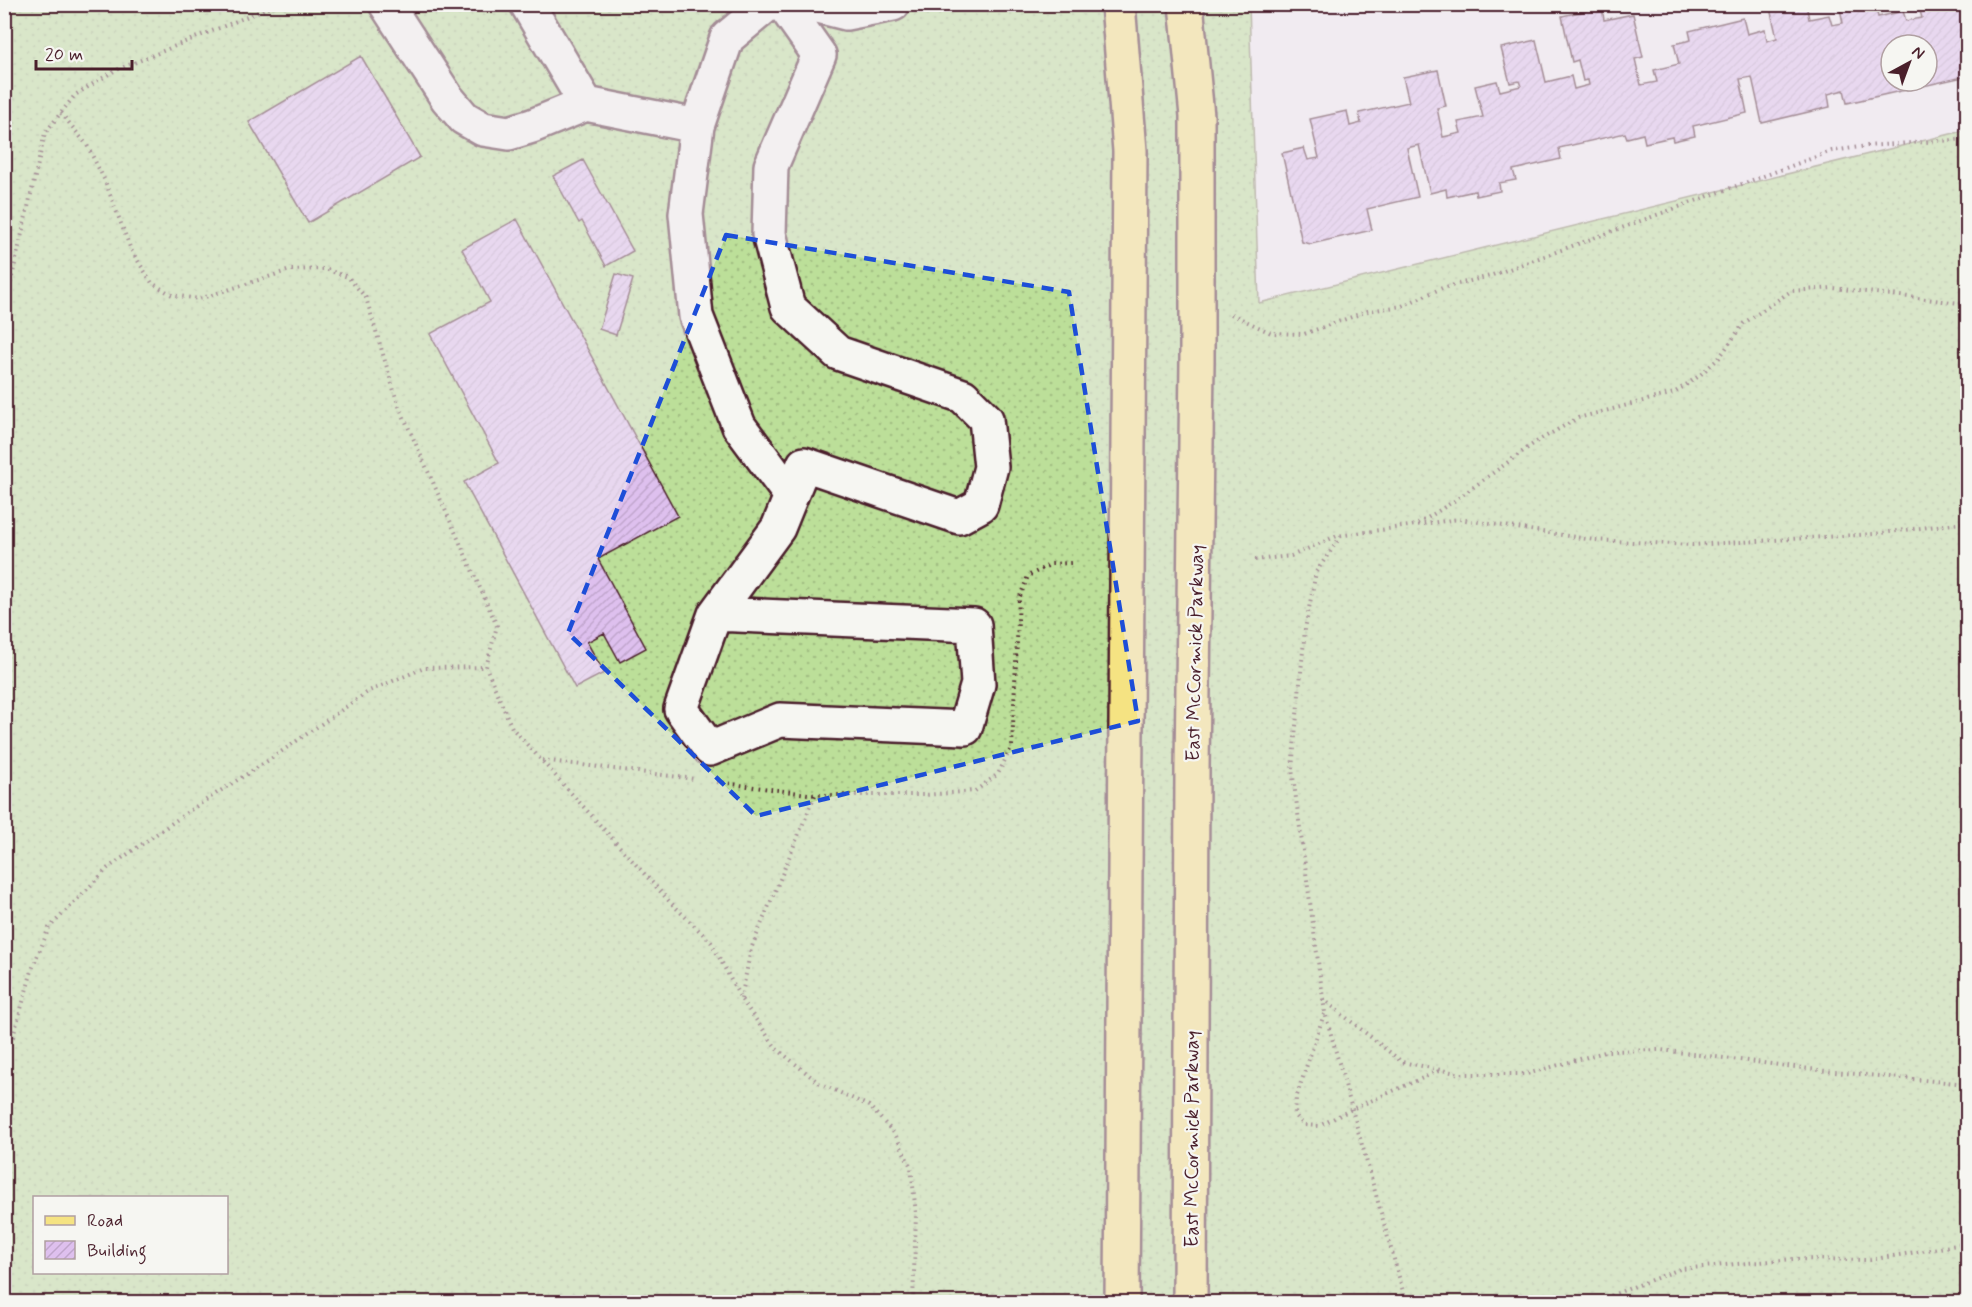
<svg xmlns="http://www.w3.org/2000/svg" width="1972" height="1307" viewBox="0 0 1972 1307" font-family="Mynerve,sans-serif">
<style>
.grass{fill:url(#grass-dots);stroke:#837f62;stroke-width:1.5;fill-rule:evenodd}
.building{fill:url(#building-hatch);stroke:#4a1f2b;stroke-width:1.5;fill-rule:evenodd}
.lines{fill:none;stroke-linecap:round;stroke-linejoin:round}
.minor-casing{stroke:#4a1f2b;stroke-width:38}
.major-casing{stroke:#4a1f2b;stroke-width:38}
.path{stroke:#4a1f2b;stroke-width:4;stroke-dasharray:1.5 4.5;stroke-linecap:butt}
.minor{stroke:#f6f6f2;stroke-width:33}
.major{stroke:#f5e382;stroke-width:33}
.marked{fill:none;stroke:#1d4ed8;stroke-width:4.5;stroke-dasharray:12 8;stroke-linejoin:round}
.labels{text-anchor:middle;stroke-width:4.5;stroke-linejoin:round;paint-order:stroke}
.street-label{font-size:20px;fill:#4a1f2b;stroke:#f6f6f2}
</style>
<defs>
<pattern id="grass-dots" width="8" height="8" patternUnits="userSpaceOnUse" patternTransform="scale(1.5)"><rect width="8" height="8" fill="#bcdf99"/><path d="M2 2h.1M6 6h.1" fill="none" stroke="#a3bf84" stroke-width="1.8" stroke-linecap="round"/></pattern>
<pattern id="building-hatch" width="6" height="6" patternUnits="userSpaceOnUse" patternTransform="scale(1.5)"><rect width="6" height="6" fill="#dec0ee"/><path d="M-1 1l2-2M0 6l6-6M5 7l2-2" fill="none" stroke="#c0a5cc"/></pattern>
</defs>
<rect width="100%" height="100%" fill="#f1ebf1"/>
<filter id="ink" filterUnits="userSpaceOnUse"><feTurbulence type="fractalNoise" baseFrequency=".0167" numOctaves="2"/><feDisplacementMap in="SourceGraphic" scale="12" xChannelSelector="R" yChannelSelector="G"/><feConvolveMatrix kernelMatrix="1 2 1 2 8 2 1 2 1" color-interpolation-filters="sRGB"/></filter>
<g filter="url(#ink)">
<!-- grass -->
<path class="grass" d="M5 5H1249L1259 303 1967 130V1302H5ZM34 1198H226V1272H34Z"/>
<!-- building -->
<path class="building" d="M1769 4H1806L1809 19 1829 15 1832 25 1843 23 1839 4H1875L1878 17 1903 11 1906 21 1922 18 1918 4H1968V76L1847 103 1844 90 1828 94 1830 107 1762 123 1752 77 1740 79 1747 113 1693 126 1695 136 1673 141 1672 137 1645 143 1643 134 1627 138 1625 133 1559 148 1561 159 1513 170 1516 180 1499 183 1500 191 1476 196 1475 191 1447 197 1446 189 1430 193 1419 145 1407 148 1418 197 1367 209 1372 230 1311 244 1302 242 1282 153 1304 148 1308 160 1319 158 1310 119 1347 111 1350 126 1361 123 1359 113 1409 102 1403 77 1438 70 1446 106 1437 108 1443 137 1461 133 1458 122 1483 117 1475 86 1497 81 1500 91 1521 86 1519 81 1510 83 1501 48 1536 40 1546 82 1571 76 1574 89 1589 85 1588 80 1583 81 1578 60 1572 62 1562 16 1602 7 1604 20 1633 14 1643 57 1635 59 1641 85 1657 82 1654 70 1679 64 1674 44 1691 40 1689 31 1743 18 1747 34 1765 29 1767 41 1777 38ZM1891 45H1927V81H1891Z
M361 56 420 157 308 223 249 122Z
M583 160 633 251 606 266 582 221 579 223 553 176Z
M517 219 678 516 598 559 646 648 620 662 604 633 587 642 604 673 575 688 464 482 499 463 430 334 490 302 462 249Z
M616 274 633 279 616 335 599 329Z"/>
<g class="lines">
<defs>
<path id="minor" d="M386 4 447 98 464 118 483 129 509 133 532 126 586 104 697 126 727 38 768 4
M527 4 586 104
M810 4 846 13 893 4
M697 126 686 214 696 316 739 426 791 496
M715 614 974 625 978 684 965 728 780 720 710 749 681 709 715 614 778 528 804 464 959 517 981 505 991 467 986 419 963 396 838 353 788 307 769 234 771 166 819 55 783 4"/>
<path id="major" d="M1118 4 1130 151 1122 1302
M1186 4 1197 116V361L1192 769 1190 1302"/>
</defs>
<!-- minor casing -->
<use href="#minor" class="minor-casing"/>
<!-- major casing -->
<use href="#major" class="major-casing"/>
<!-- path -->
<path class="path" d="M61 113 87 145 105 181 131 250 152 283 172 295 199 299 290 270 325 269 348 277 366 298 398 404 497 626 486 667 512 728 669 901 711 942 741 999 777 1049 819 1083 869 1106 895 1134 911 1167 916 1214 913 1302
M4 312 45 133 75 95 114 71 278 4
M1231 314 1271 333 1304 334 1368 311 1402 306 1442 288 1490 276 1832 151 1867 146 1968 139
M1418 524 1454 501 1536 442 1578 418 1674 393 1699 376 1719 358 1744 323 1791 291 1833 288 1968 304
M1341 536 1316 572 1305 629 1292 769 1325 1013 1406 1302
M1255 560 1291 556 1337 536 1459 519 1594 540 1692 545 1874 534 1968 522
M542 760 695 779
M717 782 815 795
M741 999 751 949 815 795H925L975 791 998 774 1012 746 1019 599 1028 576 1051 564 1071 563
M1323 999 1402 1062 1461 1074H1527L1608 1051 1661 1050 1834 1072 1968 1084
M1324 1014 1296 1098 1295 1115 1304 1125 1319 1126 1352 1109 1441 1070
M4 1045 13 1037 33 967 49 928 108 868 192 809 272 758 369 691 424 668 486 667
M1594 1302 1680 1269 1793 1259 1870 1260 1968 1243"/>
<!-- minor -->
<use href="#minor" class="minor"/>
<!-- major -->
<use href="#major" class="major"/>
</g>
</g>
<!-- marked area -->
<path d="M0 0H1972V1307H0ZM726 235 1069 292 1138 721 756 816 568 633Z" fill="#f1ebf1" fill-opacity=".55" fill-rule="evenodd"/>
<path class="marked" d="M726 235 1069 292 1138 721 756 816 568 633Z"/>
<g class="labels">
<!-- street labels -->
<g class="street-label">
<text transform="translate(1194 653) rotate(-89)" y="7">East McCormick Parkway</text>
<text transform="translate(1191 1139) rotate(-90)" y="7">East McCormick Parkway</text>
</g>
</g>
<!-- margin -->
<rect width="1972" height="1307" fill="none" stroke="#f6f6f2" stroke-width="24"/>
<rect x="12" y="12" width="1948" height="1283" fill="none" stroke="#4a1f2b" stroke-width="2" filter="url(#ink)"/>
<!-- legend -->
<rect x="33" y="1196" width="195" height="78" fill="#f6f6f2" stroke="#b1a0a2" stroke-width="1.5"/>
<rect x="45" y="1216" width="30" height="9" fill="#f5e382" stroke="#b1a0a2" stroke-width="1.5"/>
<text x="87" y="1226" font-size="18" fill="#4a1f2b">Road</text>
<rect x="45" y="1241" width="30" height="18" fill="url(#building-hatch)" stroke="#b1a0a2" stroke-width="1.5"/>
<text x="87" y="1256" font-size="18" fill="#4a1f2b">Building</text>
<!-- north arrow -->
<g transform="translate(1909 63) rotate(41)"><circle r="28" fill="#f6f6f2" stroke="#b1a0a2" stroke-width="1.5"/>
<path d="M0-4.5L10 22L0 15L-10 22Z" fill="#4a1f2b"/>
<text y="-9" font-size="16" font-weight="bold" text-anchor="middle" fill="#4a1f2b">N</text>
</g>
<!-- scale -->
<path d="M36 60v9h96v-9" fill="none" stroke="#4a1f2b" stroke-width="3"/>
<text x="45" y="60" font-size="18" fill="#4a1f2b" stroke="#f6f6f2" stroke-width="4.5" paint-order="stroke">20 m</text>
</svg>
